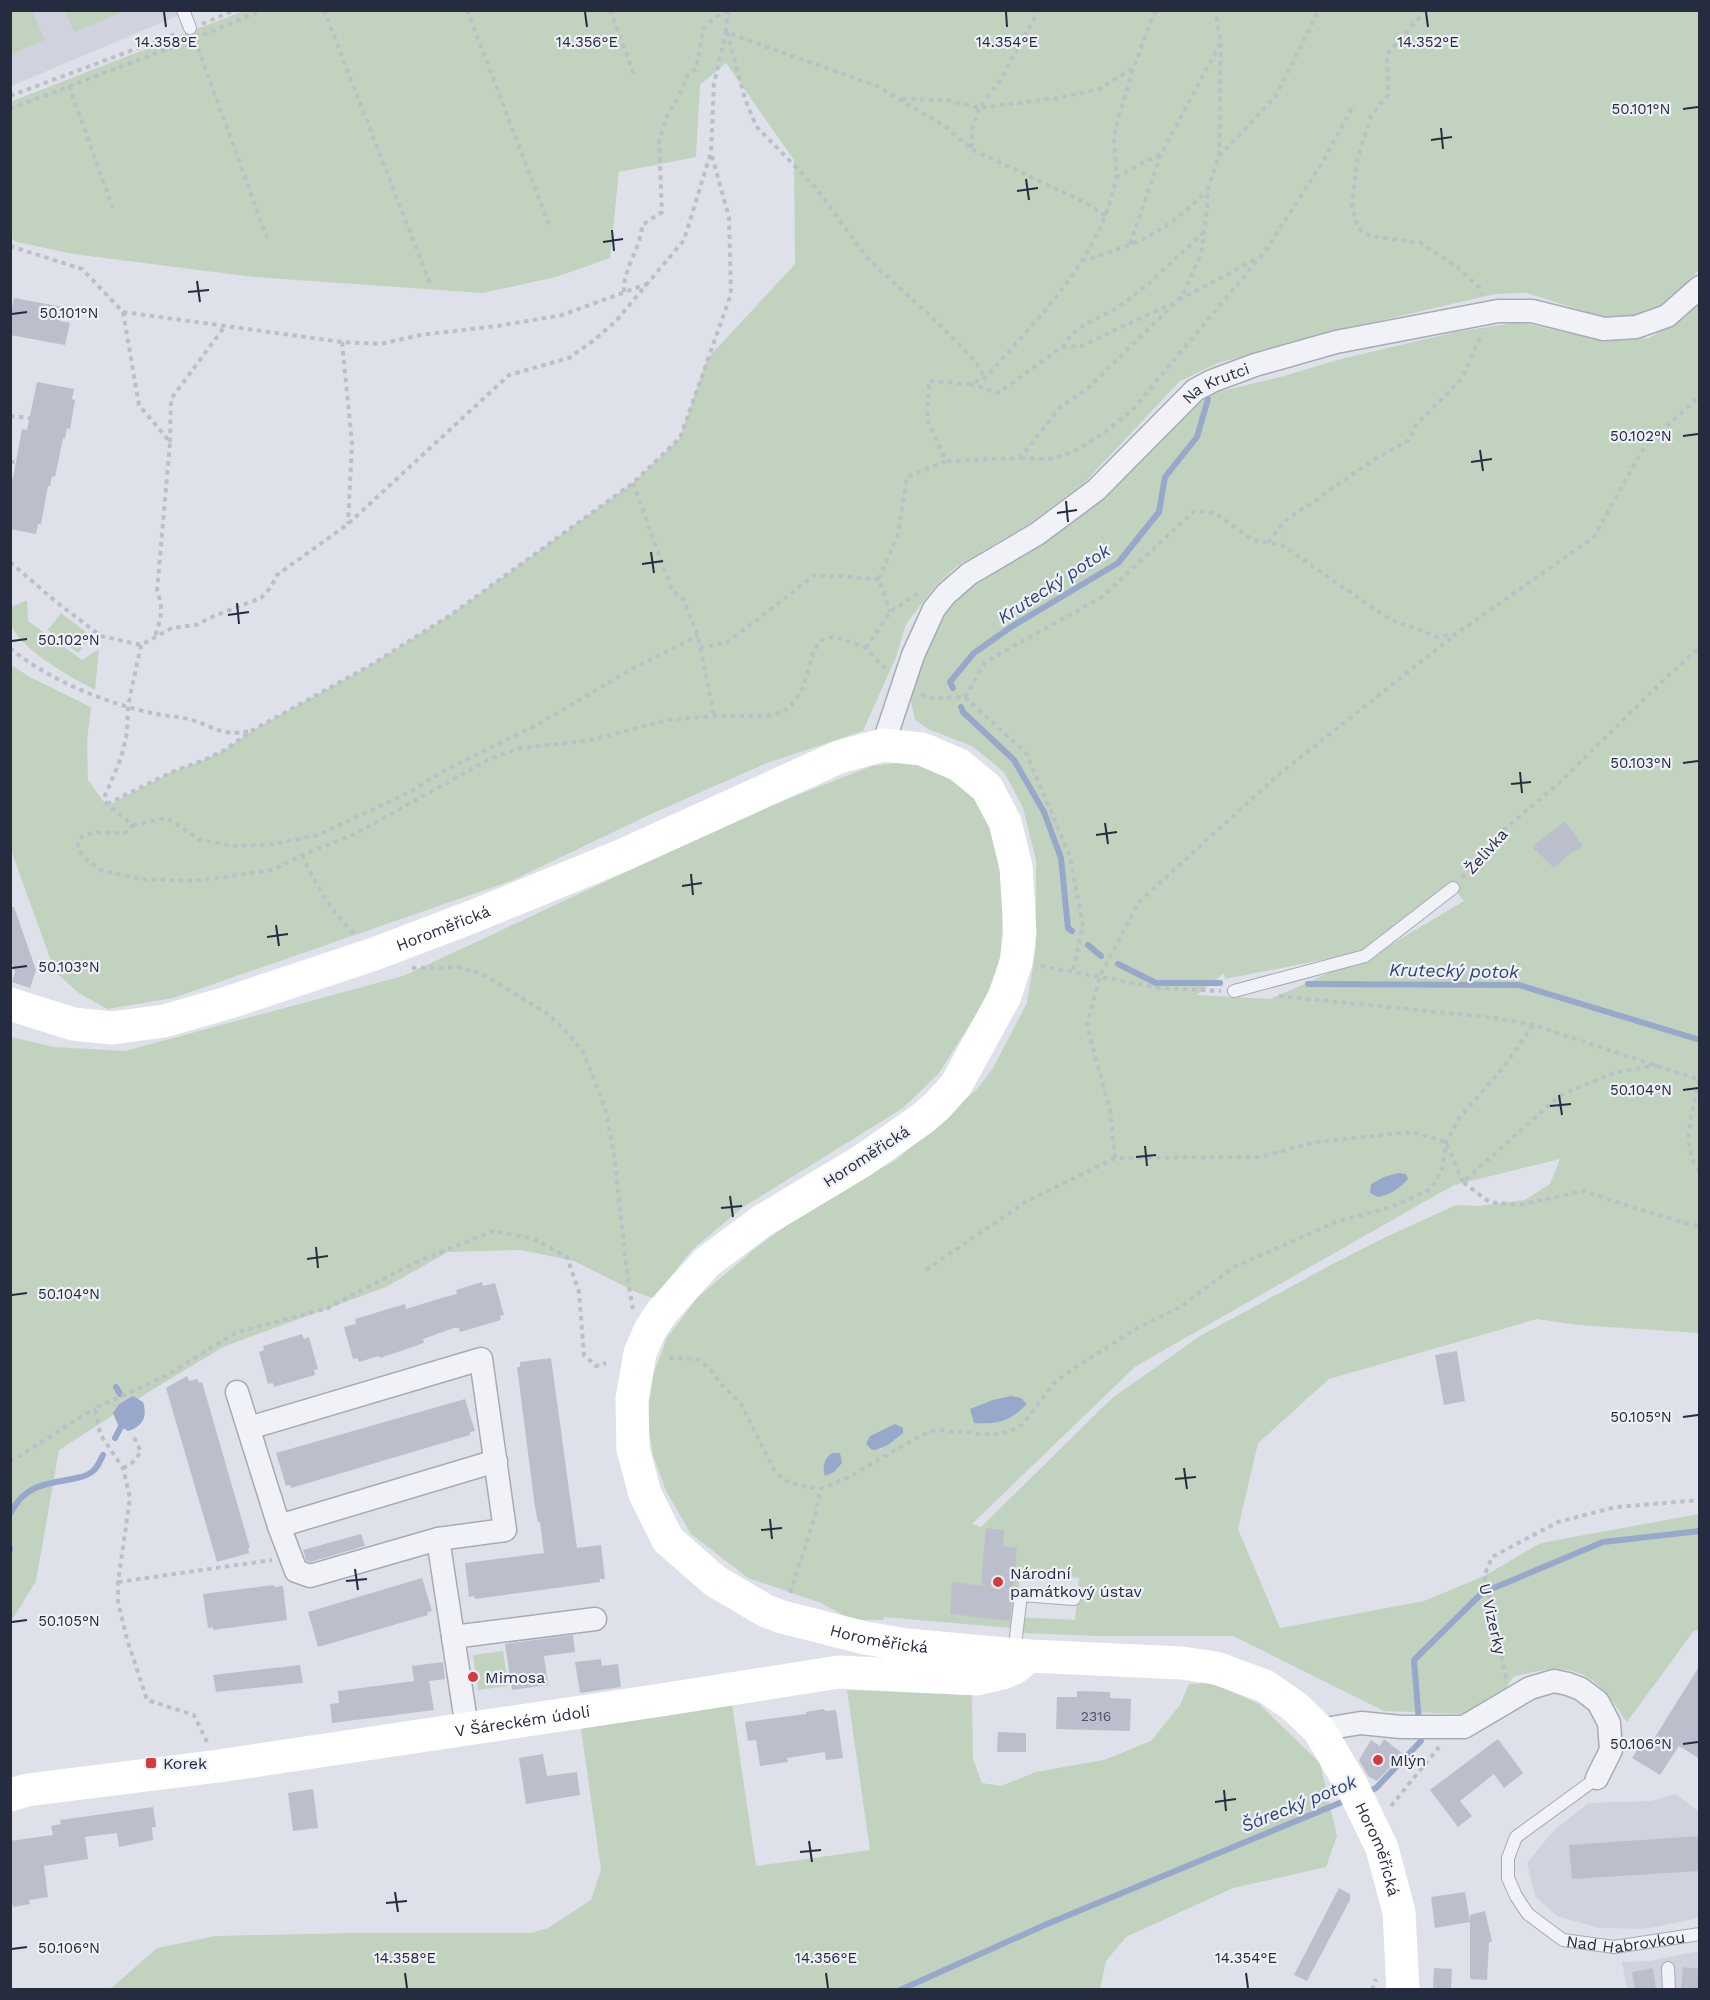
<svg xmlns="http://www.w3.org/2000/svg" width="1710" height="2000" viewBox="0 0 1710 2000" font-family="'Work Sans',sans-serif">
<style>
.built{fill:#d0d3de}
.green{fill:#c1d3bf;fill-rule:evenodd}
.water{fill:#97a8cb}
.lines{fill:none;stroke-linecap:round;stroke-linejoin:round}
.stream{stroke:#97a8cb;stroke-width:6}
.building{fill:#bbbfcc}
.lane-casing{stroke:#a7abb6;stroke-width:14}
.street-casing{stroke:#a7abb6;stroke-width:25}
.path{stroke:#bcbfc7;stroke-width:4;stroke-dasharray:4.5 4.5;stroke-linecap:butt}
.lane{stroke:#f1f2f7;stroke-width:12}
.street{stroke:#f1f2f7;stroke-width:22}
.secondary{stroke:#fff;stroke-width:33}
.ticks{fill:none;stroke:#262c40;stroke-width:2}
.poi-dot{fill:#d63b3c;stroke:#eef0f6;stroke-width:2}
.labels{text-anchor:middle;stroke-width:4.5;stroke-linejoin:round;paint-order:stroke}
.number-label{font-size:14px;fill:#4b5163}
.street-label{font-size:16px;fill:#262c40;stroke:#eef0f6}
.poi-label{font-size:16px;fill:#262c40;stroke:#eef0f6;text-anchor:start}
.water-label{font-size:18px;font-style:italic;fill:#2e4477;stroke:#eef0f6}
.ticks-label{font-size:15px;text-anchor:middle;fill:#262c40;stroke:#eef0f6;stroke-width:4.5;stroke-linejoin:round;paint-order:stroke}
</style>
<rect width="100%" height="100%" fill="#dee1e9"/>
<!-- built -->
<path class="built" d="M178 10 180 15 11 86V11Z
M1675 1794 1699 1811V1918L1645 1929 1599 1928 1557 1916 1535 1896 1527 1863 1554 1830 1589 1803 1651 1801Z
M1699 1951V1989H1627L1622 1962 1649 1961Z"/>
<!-- green -->
<path class="green" d="M11 10 32 11 45 40 11 54Z
M65 11H125L74 32Z
M243 11H1699V270L1669 300 1653 311 1627 318 1608 319 1527 293 1495 294 1344 329 1218 363 1180 381 1084 483 1026 526 957 566 937 584 906 624 896 657 863 731 767 763 649 815 511 881 173 998 107 1009 79 993 55 972 11 850V665L30 677 91 707 87 741 88 780 107 806 172 772 204 760 223 751 253 730 371 665 452 614 633 483 680 438 707 359 795 264 794 160 726 63 700 85 696 157 619 172 610 258 556 277 482 293 254 277 73 254 17 242 11 238 10 102Z
M1699 302V1333L1578 1325 1537 1319 1329 1379 1258 1443 1238 1529 1280 1628 1424 1601 1484 1576 1541 1543 1699 1514V1629L1693 1632 1627 1722C1618 1710 1609 1694 1598 1685 1572 1662 1543 1669 1513 1677L1502 1694 1464 1714 1384 1711 1233 1636H1098L1024 1633 1011 1628 884 1617 883 1620H852L821 1603 748 1578 691 1534 666 1491 653 1455 647 1417 654 1372 667 1338 697 1298 757 1247 813 1206 896 1160 978 1088 993 1068 1027 1003 1036 948V860L1023 808 1004 772 972 746 928 729 915 720 910 696 942 615 976 580 1044 543 1107 496 1201 396 1284 376 1337 360 1456 332 1520 322 1598 340 1649 338 1686 317ZM1449 883 1464 901 1385 948 1270 999 1197 995 1224 973 1225 979 1358 953ZM1560 1159 1550 1184 1525 1200 1478 1206 1456 1205 1384 1238 1329 1266 1200 1336 1111 1399 981 1527 972 1524 1136 1366 1454 1185ZM895 1425 903 1433 880 1450 870 1436ZM1020 1573 1079 1578 1075 1620 1016 1617Z
M27 600 28 621 82 660 99 649 95 690C72 678 21 650 11 625 9 620 10 613 11 607Z
M61 613 91 636 78 653 48 630Z
M912 761 942 770 976 793 991 825 1003 889 1001 958 983 1004 939 1073 903 1108 742 1208 692 1250 653 1298 638 1293 574 1261 521 1250 448 1252 386 1287 223 1347 152 1390 59 1450 36 1581 11 1622V1037L54 1047 125 1051 403 976 757 811 872 766Z
M503 1651 508 1686 478 1690 473 1655Z
M1205 1683 1219 1686 1259 1704 1320 1763 1337 1836 1326 1867 1233 1888 1126 1937 1106 1961 1100 1989 109 1990 157 1948 215 1936 352 1933H531L548 1928 591 1900 601 1870 581 1729 732 1704 756 1866 870 1850 847 1690 972 1695 973 1759 982 1783 1001 1786 1036 1772 1104 1760 1151 1741 1180 1705 1189 1684Z"/>
<!-- water -->
<path class="water" d="M1398 1173 1406 1174 1408 1179C1399 1189 1390 1195 1378 1197L1370 1193 1371 1184 1384 1177Z
M133 1396 143 1402C148 1417 142 1427 128 1431L118 1425 113 1413 119 1404Z
M1011 1396 1021 1398 1027 1404C1009 1422 999 1424 974 1423L970 1409 993 1400Z
M895 1424 903 1428V1433C894 1440 884 1450 872 1450L866 1444 870 1436Z
M832 1453H840L842 1463 834 1472 825 1476C822 1467 824 1459 832 1453Z"/>
<g class="lines">
<!-- stream -->
<path class="stream" d="M953 688 950 682 974 653 1011 627 1118 563 1159 512 1165 477 1197 437 1208 399
M961 707 963 712 1014 760 1044 812 1061 858 1068 928 1072 931
M1088 945 1101 956
M1118 964 1156 983H1220
M1308 984 1519 985 1700 1040
M116 1387 120 1394
M115 1438 124 1421
M10 1514C24 1486 43 1484 72 1479 79 1477 87 1477 93 1471 98 1467 100 1461 103 1455
M10 1548V1550
M1419 1722 1414 1660 1482 1593 1603 1542 1700 1531
M1365 1793 1376 1788 1421 1741 1420 1732
M900 1990 1047 1924 1347 1800"/>
</g>
<!-- building -->
<path class="building" d="M14 298 63 307 60 321 70 323 65 345 10 335V317Z
M37 382 74 389 72 399 75 400 70 429 67 428 65 439 63 438 55 477 52 476 50 486H48L41 524H38L36 534 10 529V477L13 478 22 429 27 430Z
M1565 821 1583 846 1570 854 1554 868 1532 847Z
M10 907H14L36 970 30 988 12 982 15 972 10 958Z
M482 1282 483 1286 495 1283 504 1315 500 1316 501 1320 460 1332 459 1328H454L423 1339 424 1343 380 1358 379 1356 359 1362 357 1358 353 1359 344 1327 356 1324 355 1319 405 1304 406 1309 445 1297 457 1294 456 1290Z
M302 1334 304 1339 309 1337 318 1369 314 1370 315 1375 274 1387 273 1383 268 1384 259 1352 264 1350 263 1346Z
M1457 1351 1465 1401 1444 1405 1435 1355Z
M551 1358 577 1548 601 1545 605 1579H600V1582L475 1599 474 1596 469 1597 465 1563 544 1553 540 1522H538L535 1507 517 1367H520V1362Z
M187 1376 189 1381 198 1379 199 1383 202 1382 250 1548H248L249 1553 217 1562 166 1388Z
M465 1399 475 1431 470 1432V1435L291 1488 290 1485 286 1486 276 1453Z
M986 1528 1004 1530 1003 1546 1017 1548 1010 1621 950 1614 952 1582 985 1586 981 1582Z
M361 1534 365 1546 310 1562 306 1560 303 1550Z
M422 1578 432 1611 427 1612 428 1615 318 1647 308 1612Z
M274 1585V1587L283 1586 287 1620 213 1630V1627L208 1628 203 1594Z
M573 1635 575 1652 544 1656 548 1685 512 1690 505 1644Z
M601 1659 602 1666 618 1664 621 1687 580 1693 575 1662Z
M443 1662 445 1679 429 1681 434 1710 332 1723 330 1704 339 1703 338 1691 414 1681 412 1666Z
M300 1665 303 1683 216 1692 213 1675Z
M1700 1665V1759L1679 1746 1660 1775 1632 1758 1645 1738 1652 1742Z
M1077 1691 1110 1692V1698L1131 1699 1130 1731 1056 1729 1057 1697H1077Z
M824 1709 825 1711 836 1710 843 1758 826 1760 825 1752 787 1758 788 1762 760 1766 756 1740 748 1741 745 1722 806 1714V1712Z
M998 1732 1026 1733V1752H997Z
M1384 1739 1403 1754 1377 1781 1368 1776 1359 1760 1371 1740 1380 1746Z
M1498 1739 1523 1773 1504 1788 1494 1774 1460 1801 1472 1816 1458 1827 1430 1790Z
M543 1754 547 1776 577 1772 580 1795 526 1804 519 1758Z
M313 1789 318 1828 293 1831 288 1793Z
M153 1807 156 1827H152L153 1840 119 1847 117 1833 85 1837 88 1859 44 1866 48 1897 29 1900 30 1904 13 1907 10 1892V1841L53 1835 51 1826 61 1824 60 1820Z
M1700 1836V1871L1572 1879 1569 1845Z
M1339 1888 1350 1894V1900L1307 1981 1294 1975Z
M1465 1892 1470 1921V1915L1485 1911 1492 1941 1489 1943 1487 1980 1470 1979V1922L1435 1928 1431 1897Z
M1683 1967 1700 1969V1989H1681Z
M1434 1968 1452 1969 1451 1989H1433Z
M1653 1968 1656 1989H1635L1632 1972Z"/>
<g class="lines">
<defs>
<g id="lane">
<path d="M183 10 190 28"/>
<path d="M1234 991 1365 956 1453 888"/>
<path d="M1014 1653 1021 1595 1074 1599"/>
<path id="s1" d="M1597 1778 1516 1837 1508 1858V1878L1516 1896 1528 1914 1563 1940 1614 1947 1700 1934"/>
<path d="M1668 1968 1669 1990"/>
</g>
<g id="street">
<path id="s2" d="M883 745 913 655 934 609 946 594 969 574 1037 534 1096 490 1195 390 1212 381 1255 365 1336 342 1498 311H1532L1604 329 1636 327 1667 316 1700 287"/>
<path d="M237 1392 279 1526 496 1461"/>
<path d="M249 1428 481 1359 505 1530 438 1539 310 1576 296 1571 279 1526"/>
<path d="M438 1539 467 1728"/>
<path d="M453 1637 595 1619"/>
<path d="M1319 1730 1361 1723 1401 1727H1464L1530 1688 1554 1681 1568 1684 1581 1689 1598 1702 1609 1723 1611 1750 1597 1778"/>
</g>
</defs>
<!-- lane casing -->
<use href="#lane" class="lane-casing"/>
<!-- street casing -->
<use href="#street" class="street-casing"/>
<!-- path -->
<path class="path" d="M324 10 431 286
M467 10 550 227
M610 10 634 74
M728 10 726 31 747 40 877 86 946 127 971 149 1086 203 1105 216
M1426 10 1387 54 1388 95 1371 116 1357 160 1352 207 1358 228 1370 236 1421 243 1457 267 1479 287 1482 295
M202 24 235 10
M727 32 745 99 756 126 816 188 868 259 936 321 976 362 985 378
M203 35 263 10
M195 40 267 238
M69 86 113 208
M10 96 178 33
M902 99 947 100 979 108 1057 98 1100 89 1134 67 1152 18 1157 10
M10 109 185 42
M971 148 972 129 979 108 1001 79 1036 15V10
M1219 156 1275 97 1319 10
M1116 177 1160 154
M1130 244 1161 154 1220 44
M10 246 82 269 123 312 342 342 381 344 420 335 497 326 562 315 647 284
M1082 261C1115 251 1148 240 1175 219 1187 211 1197 200 1207 191
M624 292C623 267 641 249 642 225L662 212 659 139 663 130 666 118 678 98 688 74 696 69 704 27 725 10
M1179 300 1258 258
M123 312 139 405 170 442 157 591C164 608 161 619 155 636
M342 342 352 443 348 524
M1062 347 1081 346 1173 303
M970 384 998 393 1062 347 1071 335 1084 325 1117 308 1146 286 1204 232
M10 416 30 418
M170 442 171 399 225 326
M1021 458C1031 458 1044 460 1054 458 1084 450 1111 428 1134 408L1266 250 1324 160 1354 104
M947 461 1020 458 1060 407 1086 390 1177 301 1184 292 1201 254 1207 211V191L1219 156 1221 43 1215 10
M10 462H16
M633 483 672 590 684 600 698 636 714 716
M1268 542 1288 518 1311 504 1332 488 1380 456 1409 440 1415 426 1462 378 1482 333
M10 562 55 601 101 636 141 645 172 628 196 625 214 616 261 598 271 587 277 575 348 524 509 375 569 358 594 340 616 321 684 240 711 152 714 84 726 31
M879 579 898 534 907 477 946 461 927 419 929 381 970 384 985 378C1036 320 1101 259 1116 178 1118 164 1112 148 1115 133 1119 111 1128 89 1134 67
M141 645 128 706 127 733 121 758 104 798 107 804 133 825 125 833C110 835 88 827 78 841V848L82 856 100 870 140 879 196 881 273 870 302 855 355 834 491 758 521 748 587 741 667 720 714 716H767L785 711 795 701 803 688 814 650 822 640 833 637 846 640 866 648 888 672
M10 648C48 680 108 704 156 714 166 716 177 716 188 719 213 725 219 737 249 731
M700 648 728 642 815 575 879 579 890 612
M866 648 890 612 921 591
M921 694 932 698 965 697 1026 753 1070 856 1083 926 1073 971
M965 697 985 662 1102 597 1194 511 1215 513 1253 540 1282 545 1389 619 1438 637 1456 634 1594 537 1644 447 1700 396
M107 804 172 772 204 760 223 751 253 730 371 665 452 614 633 483 680 438 731 294 729 217 711 153
M133 825 167 818 200 840 235 846 273 844 318 835 408 793 447 769 535 726 630 670 698 636
M302 855C316 885 330 911 355 934
M1462 878 1498 835 1559 783 1669 675 1700 647
M1041 966 1160 988 1221 991
M412 968 458 967 482 974 545 1012 562 1027 583 1052 605 1107 614 1154 628 1281 633 1309
M1279 996 1496 1018 1533 1025 1700 1080
M1658 1065 1613 1073 1559 1096 1463 1182 1489 1202 1519 1205 1584 1191 1628 1206 1700 1227
M1699 1080C1693 1113 1679 1143 1700 1173
M1115 1158 1110 1111 1087 1025 1100 976 1139 902 1278 775 1456 634
M926 1270 1024 1203 1115 1158 1260 1157 1316 1142 1412 1132 1446 1142 1463 1182
M669 1358 697 1359 711 1370 722 1385 741 1404 775 1472 788 1482 801 1486 820 1489 847 1478 920 1436 936 1430 983 1434H998L1011 1431 1022 1425 1054 1383 1074 1368 1139 1327 1179 1308 1234 1267 1336 1222 1391 1207 1431 1189 1442 1170 1446 1142 1460 1117 1503 1068 1533 1025
M10 1462 95 1408
M123 1468 131 1464 141 1452 133 1435
M118 1582 272 1560
M790 1593 816 1513 820 1489
M1506 1678 1492 1608 1484 1576 1492 1557 1558 1522 1616 1507 1700 1500
M207 1742 194 1715 147 1700 127 1639 118 1602V1582L130 1498 123 1468 100 1434 95 1408 166 1376 235 1333 328 1308 414 1263 493 1231 534 1239 567 1257 579 1292 584 1355 596 1366 606 1363
M1391 1806 1439 1747
M1372 1990 1376 1979"/>
<!-- lane -->
<use href="#lane" class="lane"/>
<!-- street -->
<use href="#street" class="street"/>
<!-- secondary -->
<g class="secondary">
<path id="s3" d="M10 1004 73 1024 112 1028 164 1021 227 1003 377 953 474 916 623 855 839 757 883 745 922 749 959 765 987 788 1005 822 1016 867 1020 932 1016 962 1005 996 956 1085 937 1106 922 1119 862 1161 762 1221 707 1262 662 1312 650 1330 640 1353 632 1399 633 1449 645 1494 668 1540 715 1581 766 1611 782 1617 865 1638 907 1645 1029 1656 1182 1663 1216 1668 1265 1686 1294 1706 1319 1730 1352 1786 1382 1848 1399 1912 1403 1990"/>
<path id="s4" d="M10 1795 27 1790 219 1766 661 1700 839 1672 977 1679 1003 1673 1016 1667 1029 1656"/>
</g>
</g>
<!-- ticks -->
<path class="ticks" d="M164 12 166 27M585 12 587 27M1006 12 1007 27M1426 12 1428 27M1683 109 1698 107M1441 128 1443 149M1431 140 1452 137M1026 179 1029 200M1017 191 1038 188M612 230 614 251M603 242 623 239M197 281 200 302M188 292 209 290M12 314 27 312M1683 436 1698 434M1480 450 1483 471M1471 462 1492 459M1066 501 1068 522M1057 513 1077 510M651 552 654 573M642 564 663 561M237 603 239 624M228 615 249 612M12 641 27 639M1683 763 1698 761M1520 772 1522 793M1511 784 1531 782M1105 823 1108 844M1096 835 1117 832M691 874 693 895M682 886 702 883M276 925 279 946M267 937 288 934M12 968 27 966M1683 1090 1698 1088M1559 1095 1562 1115M1550 1106 1571 1104M1145 1146 1147 1166M1136 1157 1156 1155M730 1196 733 1217M721 1208 742 1206M316 1247 318 1268M307 1259 328 1256M12 1295 27 1293M1683 1417 1698 1415M1184 1468 1187 1489M1175 1479 1196 1477M770 1519 772 1539M761 1530 782 1528M355 1569 358 1590M346 1581 367 1579M12 1622 27 1620M1683 1744 1698 1742M1224 1790 1226 1811M1215 1802 1236 1799M809 1841 812 1862M800 1852 821 1850M395 1892 398 1912M386 1903 407 1901M12 1949 27 1947M405 1973 407 1988M826 1973 828 1988M1246 1973 1248 1988"/>
<!-- markers -->
<g class="poi-dot">
<circle cx="998" cy="1582" r="6"/>
<circle cx="473" cy="1677" r="6"/>
<circle cx="1378" cy="1760" r="6"/>
<rect x="145" y="1757" width="12" height="12" rx="3"/>
</g>
<g class="labels">
<!-- number labels -->
<g class="number-label">
<text x="1096" y="1721">2316</text>
</g>
<!-- street labels -->
<g class="street-label">
<text dy="6" stroke="none"><textPath href="#s2" startOffset="510">Na Krutci</textPath></text>
<text transform="translate(1486 851) rotate(-48)" y="6">Želivka</text>
<text dy="6" stroke="none"><textPath href="#s3" startOffset="452">Horoměřická</textPath></text>
<text transform="translate(866 1156) rotate(-33)" y="6">Horoměřická</text>
<text transform="translate(1493 1619) rotate(77)" y="6">U Vizerky</text>
<text dy="6" stroke="none"><textPath href="#s3" startOffset="2216">Horoměřická</textPath></text>
<text dy="6" stroke="none"><textPath href="#s4" startOffset="518">V Šáreckém údolí</textPath></text>
<text dy="6" stroke="none"><textPath href="#s3" startOffset="2810">Horoměřická</textPath></text>
<text dy="6" stroke="none"><textPath href="#s1" startOffset="291">Nad Habrovkou</textPath></text>
</g>
<!-- poi labels -->
<g class="poi-label">
<text x="1010" y="1579">Národní<tspan x="1010" dy="18">památkový ústav</tspan></text>
<text x="485" y="1683">Mimosa</text>
<text x="1390" y="1766">Mlýn</text>
<text x="163" y="1769">Korek</text>
</g>
<!-- water labels -->
<g class="water-label">
<text transform="translate(1054 584) rotate(-33)" y="6">Krutecký potok</text>
<text transform="translate(1454 971) rotate(1)" y="6">Krutecký potok</text>
<text transform="translate(1299 1804) rotate(-22)" y="6">Šárecký potok</text>
</g>
</g>
<g class="ticks-label">
<text x="166" y="47">14.358°E</text>
<text x="587" y="47">14.356°E</text>
<text x="1007" y="47">14.354°E</text>
<text x="1428" y="47">14.352°E</text>
<text x="1641" y="114">50.101°N</text>
<text x="69" y="318">50.101°N</text>
<text x="1641" y="441">50.102°N</text>
<text x="69" y="645">50.102°N</text>
<text x="1641" y="768">50.103°N</text>
<text x="69" y="972">50.103°N</text>
<text x="1641" y="1095">50.104°N</text>
<text x="69" y="1299">50.104°N</text>
<text x="1641" y="1422">50.105°N</text>
<text x="69" y="1626">50.105°N</text>
<text x="1641" y="1749">50.106°N</text>
<text x="69" y="1953">50.106°N</text>
<text x="405" y="1963">14.358°E</text>
<text x="826" y="1963">14.356°E</text>
<text x="1246" y="1963">14.354°E</text>
</g>
<!-- border -->
<rect width="1710" height="2000" fill="none" stroke="#262c40" stroke-width="24"/>
</svg>
